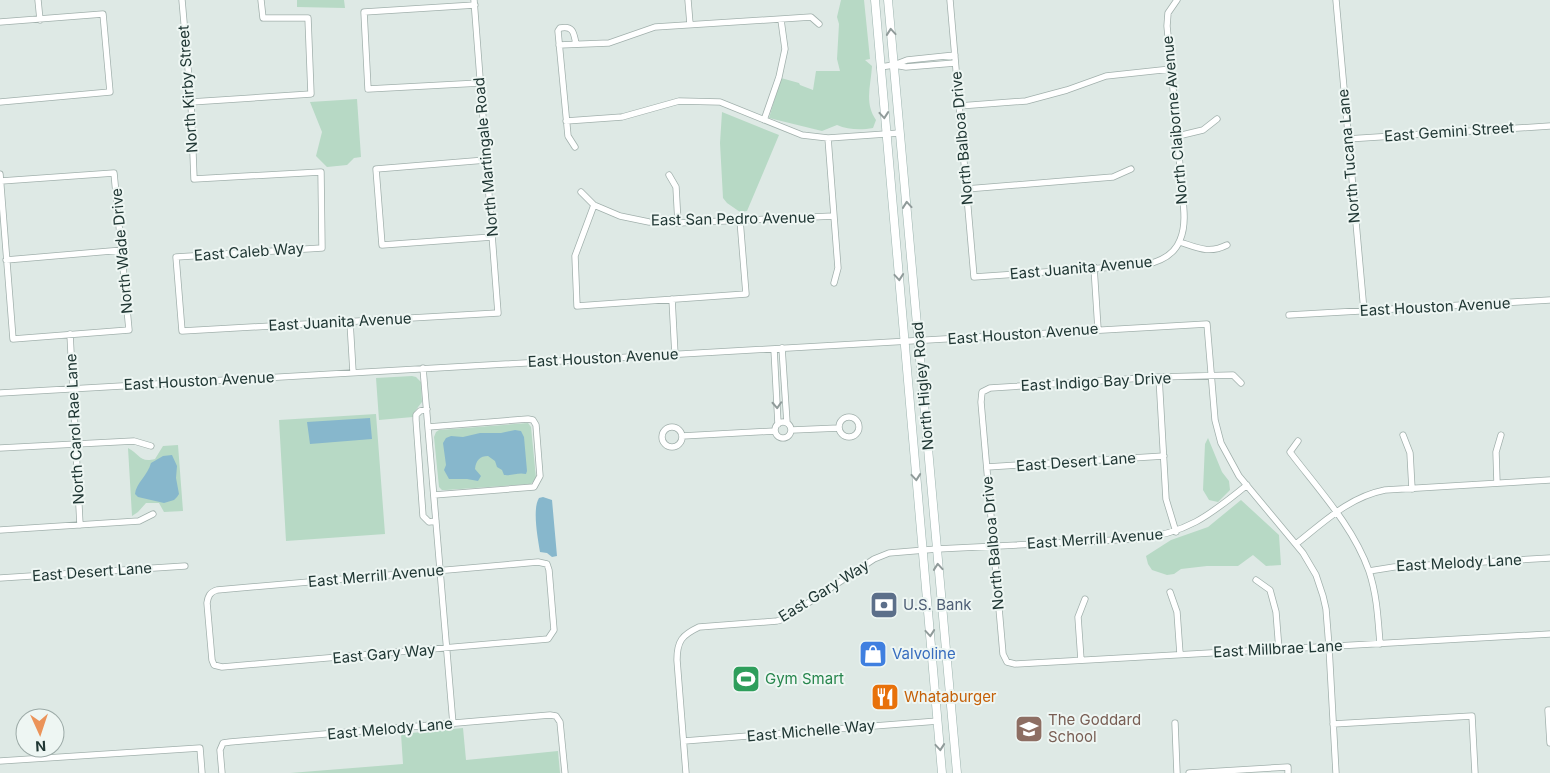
<svg xmlns="http://www.w3.org/2000/svg" width="1550" height="773" viewBox="0 0 1550 773" font-family="Inter,sans-serif">
<style>
.green{fill:#b7d9c5}
.water{fill:#87b7cc}
.lines{fill:none;stroke-linecap:round;stroke-linejoin:round}
.street-casing{stroke:#a1b0ac;stroke-width:7}
.secondary-casing{stroke:#9db4af;stroke-width:9}
.street{stroke:#fff;stroke-width:5.5}
.secondary{stroke:#fff;stroke-width:8}
.oneway{stroke:#909b9a}
.labels{text-anchor:middle;stroke-width:4;stroke-linejoin:round;paint-order:stroke}
.street-label{font-size:15px;fill:#203734;stroke:#eef6f3}
.service-label{font-size:15px;fill:#4e5e75;stroke:#eef6f3;text-anchor:start}
.shop-label{font-size:15px;fill:#366cbe;stroke:#eef6f3;text-anchor:start}
.leisure-label{font-size:15px;fill:#27864d;stroke:#eef6f3;text-anchor:start}
.food-label{font-size:15px;fill:#c56008;stroke:#eef6f3;text-anchor:start}
.education-label{font-size:15px;fill:#785e54;stroke:#eef6f3;text-anchor:start}
</style>
<rect width="100%" height="100%" fill="#dee9e5"/>
<!-- green -->
<path class="green" d="M297 0H344L345 8 297 7Z
M841 0H864L870 59 865 60 872 66C871 85 864 103 876 120L873 128C862 130 848 130 837 125L822 131 769 118 781 78 799 83 800 85 813 90 816 71H840L837 59 839 24 837 17Z
M357 99 361 157 354 158 347 165 327 167 316 156 322 132 310 102Z
M722 112 779 135 747 211 740 212 727 203 723 198 720 143Z
M412 376 416 377 421 382 422 402 415 411 413 417 379 420 376 378Z
M376 414 385 534 286 541 279 420Z
M528 423 531 427 536 478 531 484 446 490H442L439 487 434 437 436 432 439 430Z
M1208 438 1222 472 1229 481 1230 490 1218 502 1209 500 1203 490 1205 444Z
M178 445 183 511 164 512 159 503H146L138 512 132 516 128 448C140 454 139 463 155 459L163 446Z
M1241 500 1279 535 1281 565 1266 566 1253 555 1238 566H1207L1181 569 1174 574 1167 575 1152 570 1148 564 1146 556 1171 540 1208 527Z
M463 728 466 760 558 751 560 773H290L403 764 401 734Z"/>
<!-- water -->
<path class="water" d="M370 418 372 439 310 444 307 422Z
M515 430 521 431 524 437 527 471 526 474C518 472 512 476 504 475L502 470 497 467 495 461 488 456C480 456 476 460 475 469L481 476 478 481 467 479H449L444 470 446 465 443 443 446 438 451 436 463 437 480 433H501Z
M172 455 177 466 176 478 179 494 177 497 174 500 164 503 138 497 135 494C136 483 148 475 151 463L163 456Z
M543 497 552 500 557 556 552 557 547 553 540 552C538 539 532 509 539 498Z"/>
<g class="lines">
<defs>
<path id="street" d="M38 0 40 20
M182 0 191 102 194 179 321 172 322 248 176 257 182 331 498 313 474 0
M688 0 690 24
M950 0 974 277 1144 265C1159 262 1174 256 1180 240 1188 222 1182 198 1181 179 1177 128 1172 77 1167 26L1168 13 1177 0
M1336 0 1364 311
M475 5 364 12 368 89 480 83
M0 22 103 14 110 92 0 102
M559 45 609 43 655 27 811 17 819 24
M894 65 907 60 955 55
M880 67 894 65 906 67 955 63
M191 102 311 94 308 18H263L261 0
M959 106 1026 101 1067 90 1106 76 1171 69
M764 120 779 77 785 49 781 20
M566 121 622 117 679 101 720 102 802 135 828 138 900 133
M1178 136 1203 130 1217 119
M828 138 838 268 834 283
M1347 139 1550 126
M575 147 568 136 558 31 560 28C573 25 574 33 576 44
M486 160 376 169 382 245 492 237
M0 174 13 339 129 330 114 173 1 181
M669 175 676 187 678 223
M966 189 1113 177 1131 169
M581 192 594 205 620 216 649 222 678 223 834 216
M594 205 575 256 577 306 746 294 740 220
M1180 242C1198 248 1209 254 1227 245
M6 260 123 250
M1094 267 1098 329
M672 299 675 355
M1289 315 1550 300
M350 322 353 372
M70 334 80 525
M782 348 787 423
M774 349 778 424
M423 368 453 724
M1159 377 1166 499 1176 532
M1241 383 1233 375 1159 377 990 388 982 392 981 402 1003 654 1007 662 1015 664 1550 634
M0 393 1207 324 1215 420 1221 443 1239 476 1303 553 1316 575 1323 596 1326 609 1329 647 1336 773
M427 409 420 411 416 415V420L423 516 429 522 436 521
M839 427a10 10 0 1 1 20 0a10 10 0 1 1-20 0Z
M775 430a8 8 0 1 1 16 0a8 8 0 1 1-16 0Z
M428 427 528 419 533 420 536 425 540 476 534 487 434 495
M662 437a10 10 0 1 1 20 0a10 10 0 1 1-20 0Z
M792 430 839 428
M1403 435 1410 453 1412 489
M682 436 775 431
M1298 441 1290 452C1318 489 1353 526 1369 571 1377 595 1378 619 1380 644
M0 448 134 441 151 446
M987 467 1164 456
M1497 483 1496 452 1501 435
M0 530 139 521 153 514
M1296 544C1324 522 1349 497 1385 490L1550 480
M538 562 547 564 549 570 554 630 548 639 222 667 214 665 212 660 207 603C208 596 210 592 217 590Z
M1369 571 1394 567 1550 558
M0 578 185 566
M1256 580 1270 590 1276 612 1279 650
M1170 592 1177 612 1180 654
M1081 660 1078 617 1085 599
M1550 710H1548L1550 743
M1175 723 1177 773
M1333 724 1472 716 1475 773
M684 741 938 721
M0 761 200 748 202 773
M222 773 220 750 223 743 230 742 550 715 556 716 560 722 565 773
M686 773 677 660C677 641 682 635 699 627L777 621 784 619 874 559 889 553 937 549 1135 539C1186 534 1209 516 1247 485
M1189 773 1288 767V773"/>
<path id="secondary" d="M875 0 942 773
M888 0 957 773"/>
</defs>
<!-- street casing -->
<use href="#street" class="street-casing"/>
<!-- secondary casing -->
<use href="#secondary" class="secondary-casing"/>
<!-- street -->
<use href="#street" class="street"/>
<!-- secondary -->
<use href="#secondary" class="secondary"/>
</g>
<!-- one-way arrows -->
<defs><path id="oneway-chevron" d="M-2-3.5L2.5 0L-2 3.5" fill="none" stroke-width="1.6" stroke-linecap="round" stroke-linejoin="round" transform="scale(1.25)"/></defs>
<g class="oneway">
<use href="#oneway-chevron" transform="translate(891 32) rotate(-95)"/>
<use href="#oneway-chevron" transform="translate(884 115) rotate(85)"/>
<use href="#oneway-chevron" transform="translate(907 205) rotate(-95)"/>
<use href="#oneway-chevron" transform="translate(899 277) rotate(85)"/>
<use href="#oneway-chevron" transform="translate(777 405) rotate(87)"/>
<use href="#oneway-chevron" transform="translate(916 477) rotate(85)"/>
<use href="#oneway-chevron" transform="translate(938 567) rotate(-95)"/>
<use href="#oneway-chevron" transform="translate(930 633) rotate(85)"/>
<use href="#oneway-chevron" transform="translate(940 747) rotate(85)"/>
</g>
<!-- icons -->
<defs>
<symbol id="bank-square" viewBox="-11 -11 22 22"><rect x="-9" y="-9" width="18" height="18" rx="4" fill="#5c6f8a" stroke="#eef6f3"/><path d="M-6-4H6V4H-6ZM0-2.3a2.3 2.3 0 1 0 0 4.6a2.3 2.3 0 1 0 0-4.6Z" fill="#fff"/></symbol>
<symbol id="shop-square" viewBox="-11 -11 22 22"><rect x="-9" y="-9" width="18" height="18" rx="4" fill="#3f7fe0" stroke="#eef6f3"/><path d="M-5-2.5h2.3a2.7 3.5 0 0 1 5.4 0H5L5.5 6h-11ZM-1.5-2.5h3a1.5 2.3 0 0 0-3 0Z" fill="#fff"/></symbol>
<symbol id="stadium-square" viewBox="-11 -11 22 22"><rect x="-9" y="-9" width="18" height="18" rx="4" fill="#2e9e5b" stroke="#eef6f3"/><path d="M0-5a6.5 5 0 1 0 0 10a6.5 5 0 1 0 0-10ZM-3.5-1.8h7v3.6h-7Z" fill="#fff"/></symbol>
<symbol id="restaurant-square" viewBox="-11 -11 22 22"><rect x="-9" y="-9" width="18" height="18" rx="4" fill="#e8710a" stroke="#eef6f3"/><path d="M-5-6h1v4h1v-4h1v4h1v-4h1v5L-1.5 .5V6h-2V.5L-5-1ZM5-6V6H3V1.5H1.5Q1.5-4 5-6Z" fill="#fff"/></symbol>
<symbol id="school-square" viewBox="-11 -11 22 22"><rect x="-9" y="-9" width="18" height="18" rx="4" fill="#8d6e63" stroke="#eef6f3"/><path d="M0-5L7-2L0 1L-7-2ZM-4 1L0 2.5L4 1V4Q0 6-4 4Z" fill="#fff"/></symbol>
</defs>
<g fill-rule="evenodd">
<use href="#bank-square" x="868" y="589" width="32" height="32"/>
<use href="#shop-square" x="857" y="638" width="32" height="32"/>
<use href="#stadium-square" x="730" y="663" width="32" height="32"/>
<use href="#restaurant-square" x="869" y="681" width="32" height="32"/>
<use href="#school-square" x="1013" y="713" width="32" height="32"/>
</g>
<g class="labels">
<!-- street labels -->
<g class="street-label">
<text transform="translate(188 89) rotate(-94)" y="5">North Kirby Street</text>
<text transform="translate(1175 120) rotate(-95)" y="5">North Claiborne Avenue</text>
<text transform="translate(1449 132) rotate(-4)" y="5">East Gemini Street</text>
<text transform="translate(962 138) rotate(-95)" y="5">North Balboa Drive</text>
<text transform="translate(1349 156) rotate(-95)" y="5">North Tucana Lane</text>
<text transform="translate(486 157) rotate(-95)" y="5">North Martingale Road</text>
<text transform="translate(733 219) rotate(-1)" y="5">East San Pedro Avenue</text>
<text transform="translate(122 251) rotate(-95)" y="5">North Wade Drive</text>
<text transform="translate(249 252) rotate(-4)" y="5">East Caleb Way</text>
<text transform="translate(1081 268) rotate(-5)" y="5">East Juanita Avenue</text>
<text transform="translate(1435 307) rotate(-3)" y="5">East Houston Avenue</text>
<text transform="translate(340 322) rotate(-3)" y="5">East Juanita Avenue</text>
<text transform="translate(1023 334) rotate(-4)" y="5">East Houston Avenue</text>
<text transform="translate(603 358) rotate(-3)" y="5">East Houston Avenue</text>
<text transform="translate(199 381) rotate(-3)" y="5">East Houston Avenue</text>
<text transform="translate(1096 382) rotate(-3)" y="5">East Indigo Bay Drive</text>
<text transform="translate(923 386) rotate(-95)" y="5">North Higley Road</text>
<text transform="translate(75 429) rotate(-93)" y="5">North Carol Rae Lane</text>
<text transform="translate(1076 462) rotate(-4)" y="5">East Desert Lane</text>
<text transform="translate(1095 539) rotate(-4)" y="5">East Merrill Avenue</text>
<text transform="translate(993 543) rotate(-95)" y="5">North Balboa Drive</text>
<text transform="translate(1459 563) rotate(-3)" y="5">East Melody Lane</text>
<text transform="translate(92 572) rotate(-4)" y="5">East Desert Lane</text>
<text transform="translate(376 576) rotate(-5)" y="5">East Merrill Avenue</text>
<text transform="translate(824 591) rotate(-32)" y="5">East Gary Way</text>
<text transform="translate(1278 649) rotate(-3)" y="5">East Millbrae Lane</text>
<text transform="translate(384 654) rotate(-5)" y="5">East Gary Way</text>
<text transform="translate(390 729) rotate(-5)" y="5">East Melody Lane</text>
<text transform="translate(811 731) rotate(-5)" y="5">East Michelle Way</text>
</g>
<!-- service labels -->
<g class="service-label">
<text x="903" y="610">U.S. Bank</text>
</g>
<!-- shop labels -->
<g class="shop-label">
<text x="892" y="659">Valvoline</text>
</g>
<!-- leisure labels -->
<g class="leisure-label">
<text x="765" y="684">Gym Smart</text>
</g>
<!-- food labels -->
<g class="food-label">
<text x="904" y="702">Whataburger</text>
</g>
<!-- education labels -->
<g class="education-label">
<text x="1048" y="725">The Goddard<tspan x="1048" dy="17">School</tspan></text>
</g>
</g>
<!-- north arrow -->
<g transform="translate(40 733) rotate(177)"><circle r="24" fill="#eef6f3" stroke="#9caaa7"/>
<path d="M0-4L9 19L0 12L-9 19Z" fill="#eb9359"/>
<text y="-8" font-size="14" font-weight="bold" text-anchor="middle" fill="#203734">N</text>
</g>
</svg>
